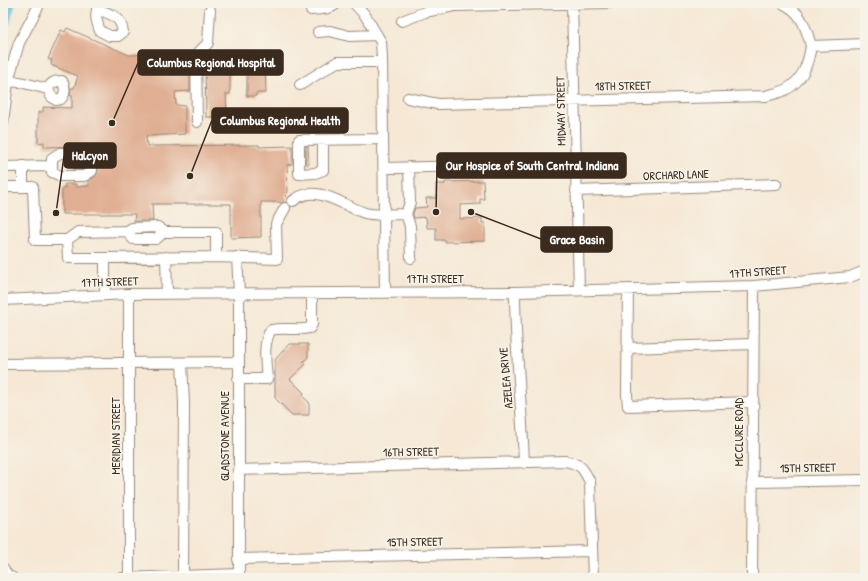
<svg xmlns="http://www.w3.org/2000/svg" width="868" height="581" viewBox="0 0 868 581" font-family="'Patrick Hand',sans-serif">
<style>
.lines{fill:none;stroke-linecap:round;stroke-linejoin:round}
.river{stroke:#60b9dd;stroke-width:15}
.building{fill:#e0ae92}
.minor-casing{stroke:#98897a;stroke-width:12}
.minor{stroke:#fff;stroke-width:10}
.labels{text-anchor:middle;stroke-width:3.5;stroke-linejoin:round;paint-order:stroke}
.street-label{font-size:12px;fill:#3b2a1e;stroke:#f7f3e8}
.leader{fill:none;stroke:#3b2a1e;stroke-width:1.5}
.callout-dot{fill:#3b2a1e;stroke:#f7f3e8;stroke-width:1.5}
.callout{fill:#3b2a1e;stroke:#3b2a1e;stroke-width:1.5}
.callout-label{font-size:13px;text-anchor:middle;font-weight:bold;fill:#fff}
</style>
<rect width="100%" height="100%" fill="#f7f3e8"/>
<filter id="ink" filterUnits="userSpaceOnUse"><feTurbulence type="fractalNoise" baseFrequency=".025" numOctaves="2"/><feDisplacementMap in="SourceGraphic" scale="8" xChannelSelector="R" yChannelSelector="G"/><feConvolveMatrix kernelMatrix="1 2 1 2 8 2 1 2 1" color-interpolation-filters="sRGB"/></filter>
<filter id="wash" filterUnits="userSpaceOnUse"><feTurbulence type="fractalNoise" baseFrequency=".012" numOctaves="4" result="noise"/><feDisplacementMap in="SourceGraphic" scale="16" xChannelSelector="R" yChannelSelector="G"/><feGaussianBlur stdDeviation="0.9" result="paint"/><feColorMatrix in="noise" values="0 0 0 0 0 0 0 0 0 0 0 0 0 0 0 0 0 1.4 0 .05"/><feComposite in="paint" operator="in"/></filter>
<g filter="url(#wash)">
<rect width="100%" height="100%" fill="#f6e8d5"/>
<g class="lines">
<!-- river -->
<path class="river" d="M3 21 8 3"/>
</g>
<g id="blocks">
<!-- building -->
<path class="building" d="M67 28 129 55 190 54V91L175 92 176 105 185 106V134L146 136 147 146 259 145V147L292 146V164L287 165 288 192 285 196 287 198V202L281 203 279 202H261V237L231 238V204H152L153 221H134L135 214H62V188H65V184H76V187L89 186V181L96 176 98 171V154L87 146 44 147V142L38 143V112H43V107L72 108V96L70 95 71 88H74L78 76 51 65 52 60 48 59 61 30 65 32Z
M205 61H213L214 64H233V74H230V94H226L227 117H206Z
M247 67H265L266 93H256V96H247Z
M306 146H308L309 164H306Z
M74 159H82L86 161V167L82 170H74Z
M483 181 484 199H480V204L460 205V219L482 218V223H485V241L445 242V240H436V228H427L426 217 414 218 413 214 415 208 427 207 426 198H436V184H445V182Z
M289 344H308V357L303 362 306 364 290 379 304 393 302 396 309 402V415H292L275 398V360Z"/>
</g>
</g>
<g filter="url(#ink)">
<use href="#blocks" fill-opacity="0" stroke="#98897a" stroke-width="1"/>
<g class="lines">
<defs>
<path id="minor" d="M354 3 365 15 381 42 382 58 385 293
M572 3 579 290
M782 3C801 11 806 27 811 46L865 44
M97 9C112 15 120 15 123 32L118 36H110L100 31C96 20 94 14 100 3
M311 10C320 9 330 10 337 3
M402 21 425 12 454 6 609 3
M318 32 330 31 349 36 377 35
M8 81 20 82 48 89 51 96 56 100 61 99C66 93 66 88 62 81 55 81 51 82 48 89
M300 85 337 62H382
M408 98 438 104 766 96C772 94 779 93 785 90 803 81 808 64 811 46
M197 122 196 55 208 43 210 10
M3 123 8 81 19 43 40 3
M323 140V170L315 173 299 174V140L383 139
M84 152 92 157V171L84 176H61L52 172V158L60 153Z
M23 166V187H33L35 240H67L78 232 127 231 133 239H156L164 232H216V257
M3 167 52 166
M409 167 410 202 406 214 410 226 411 258
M384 168 558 164
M3 187H23
M576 191 776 184
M293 201C316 182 343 206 365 213 374 216 396 214 406 214
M127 231 132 228 158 227 164 232
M67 240 68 258H105
M166 257 167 294
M237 257 239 293V578
M628 289 627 395 628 406 752 402
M515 292C515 349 522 406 524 463
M129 294V578
M105 295V258L216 257 277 259 276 224 285 208
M3 300 129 294 515 292 754 286 850 277 865 271
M627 348 753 344
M182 363 184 403 183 576
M3 364 238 362
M238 379H267C266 364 262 343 271 330 284 327 297 331 310 328L312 324V293
M238 470 565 461C581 464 583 468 590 482L593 578
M752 482 865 480
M238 559 592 551
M3 568 7 575 13 578
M122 578 239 574
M752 578 754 286"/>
</defs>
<!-- minor casing -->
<use href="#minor" class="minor-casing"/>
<!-- minor -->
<use href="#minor" class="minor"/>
</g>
</g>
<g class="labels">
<!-- street labels -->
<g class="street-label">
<text transform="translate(623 86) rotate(-1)" y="4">18TH STREET</text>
<text transform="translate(561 111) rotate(-91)" y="4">MIDWAY STREET</text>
<text transform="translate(676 175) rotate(-2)" y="4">ORCHARD LANE</text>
<text transform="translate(758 272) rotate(-4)" y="4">17TH STREET</text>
<text x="435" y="283">17TH STREET</text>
<text transform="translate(110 282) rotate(-2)" y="4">17TH STREET</text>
<text transform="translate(506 378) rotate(-95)" y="4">AZELEA DRIVE</text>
<text transform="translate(739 432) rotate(-90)" y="4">MCCLURE ROAD</text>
<text transform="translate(116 436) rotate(-90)" y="4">MERIDIAN STREET</text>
<text transform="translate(225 436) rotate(-90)" y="4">GLADSTONE AVENUE</text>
<text transform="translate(411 452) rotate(-1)" y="4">16TH STREET</text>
<text transform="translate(808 468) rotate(-1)" y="4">15TH STREET</text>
<text transform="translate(415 542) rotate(-1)" y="4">15TH STREET</text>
</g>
</g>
<!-- callouts -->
<path class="leader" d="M112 123L138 63M190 176L212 120M56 213L64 156M436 212L437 166M471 212L541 239"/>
<g class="callout-dot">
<circle cx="112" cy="123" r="4"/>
<circle cx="190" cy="176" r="4"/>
<circle cx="56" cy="213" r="4"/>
<circle cx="436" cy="212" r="4"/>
<circle cx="471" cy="212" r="4"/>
</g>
<g class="callout">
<rect x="138" y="50" width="145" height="25" rx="4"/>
<rect x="212" y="108" width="136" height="25" rx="4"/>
<rect x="64" y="143" width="52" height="25" rx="4"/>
<rect x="437" y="153" width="189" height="25" rx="4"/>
<rect x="541" y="227" width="71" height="25" rx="4"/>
</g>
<g class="callout-label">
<text x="211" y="67">Columbus Regional Hospital</text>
<text x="280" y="125">Columbus Regional Health</text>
<text x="90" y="160">Halcyon</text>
<text x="532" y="170">Our Hospice of South Central Indiana</text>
<text x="577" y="244">Grace Basin</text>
</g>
<!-- margin -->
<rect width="868" height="581" fill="none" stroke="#f7f3e8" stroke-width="16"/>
</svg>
